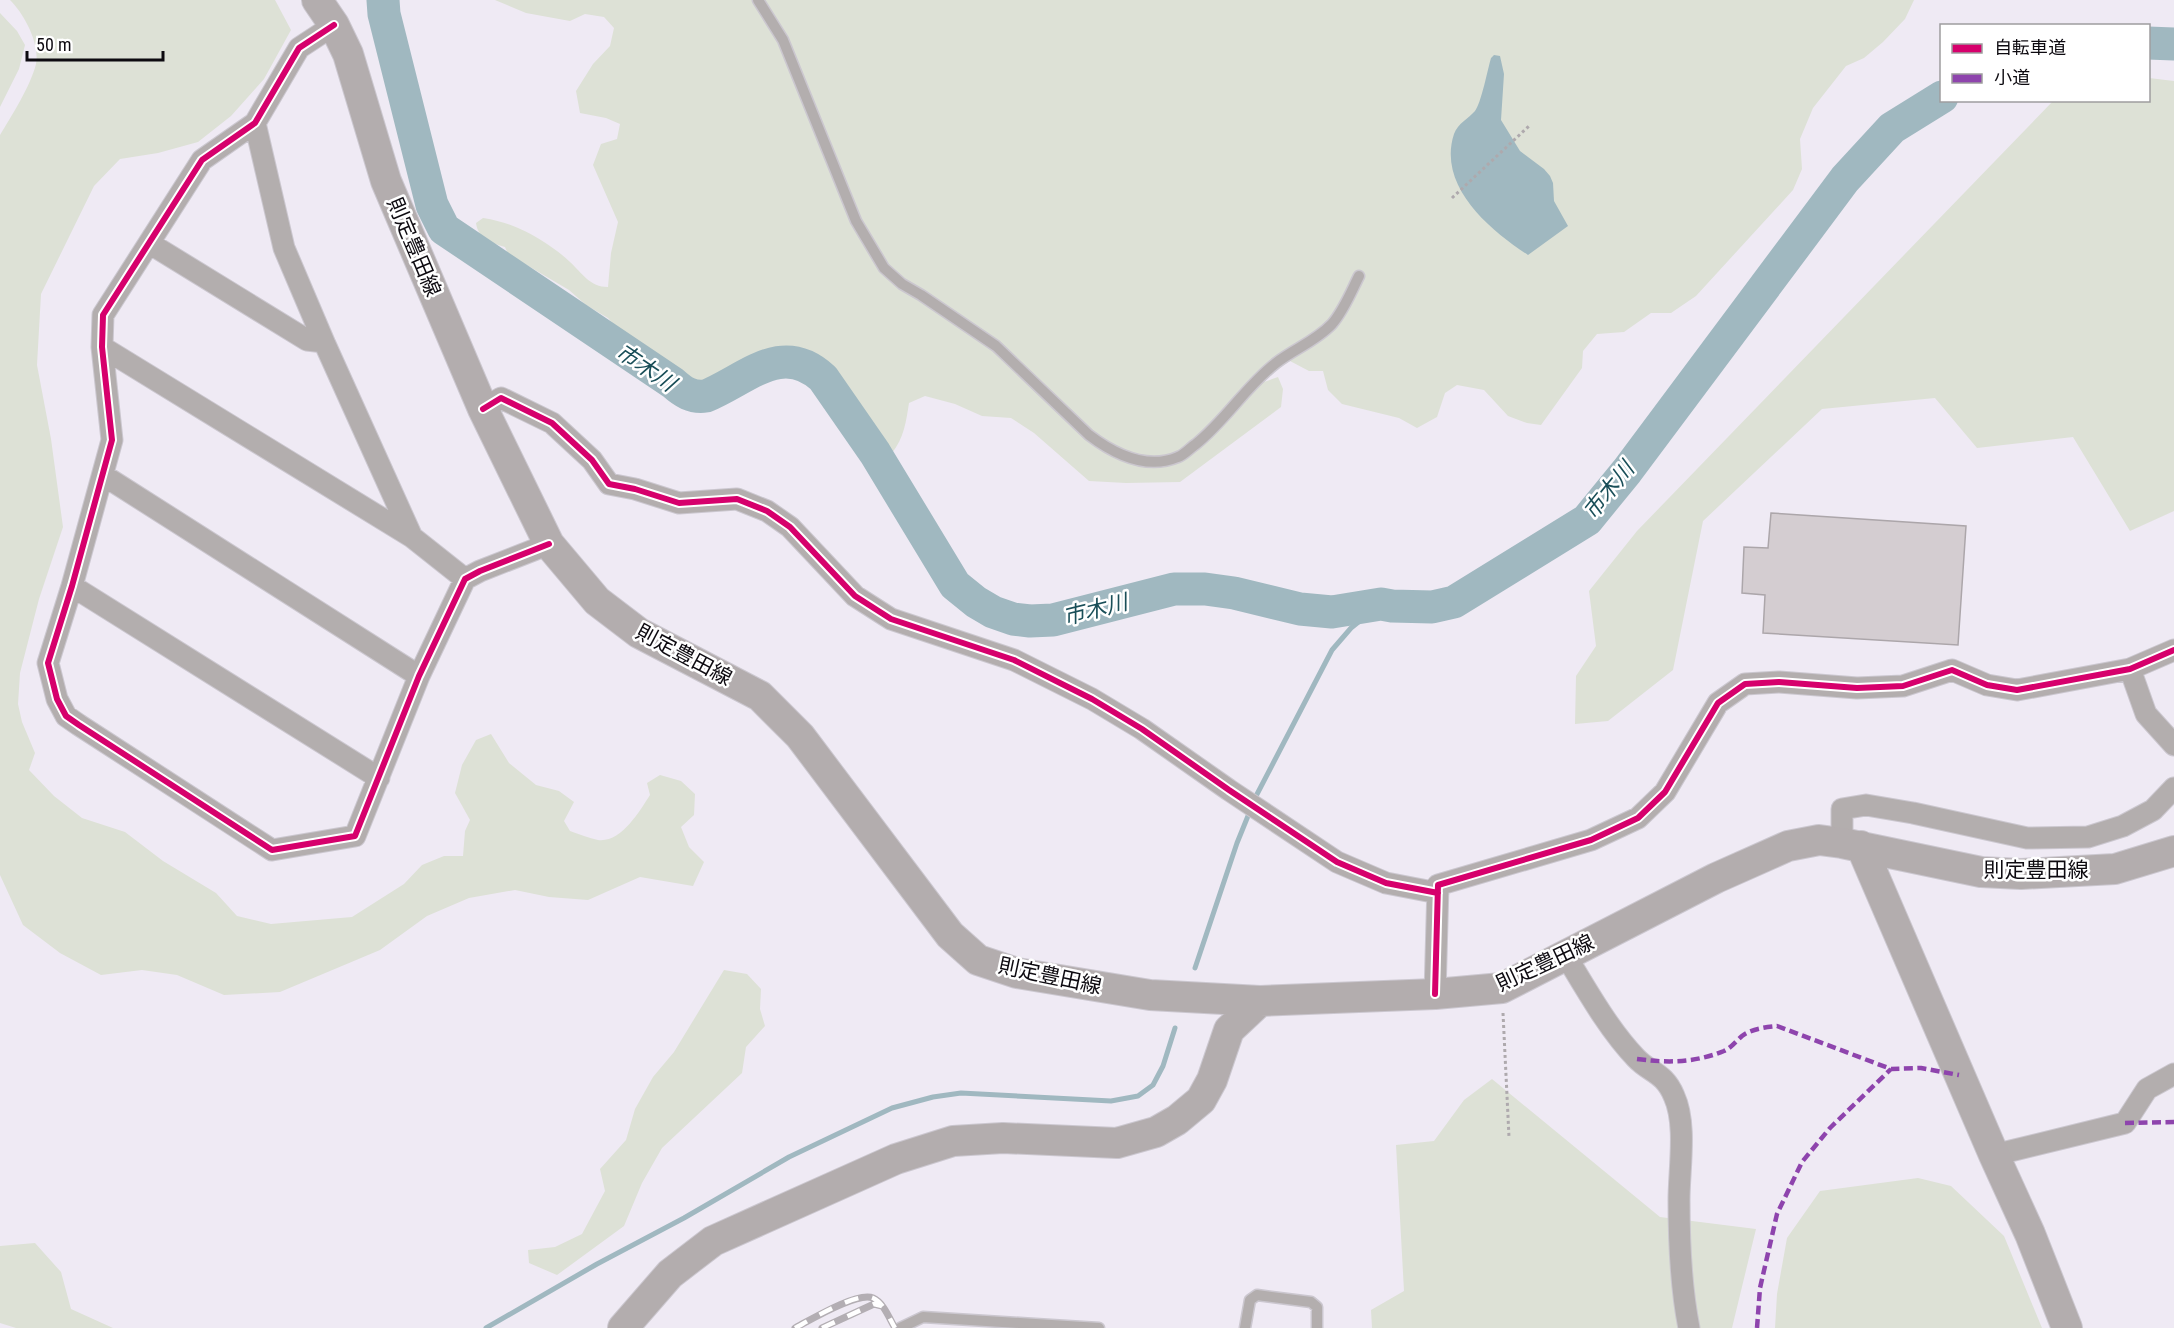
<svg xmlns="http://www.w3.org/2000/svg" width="2174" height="1328" viewBox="0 0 2174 1328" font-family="'Roboto Condensed','Noto Sans JP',sans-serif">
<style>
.green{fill:#dde1d6}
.water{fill:#a0b8c0}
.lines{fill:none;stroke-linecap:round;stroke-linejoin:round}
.stream{stroke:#a0b8c0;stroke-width:5}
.river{stroke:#a0b8c0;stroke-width:33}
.building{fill:#d4cdd1;stroke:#aca6aa;stroke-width:1.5}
.lane-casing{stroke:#cbc7cf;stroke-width:13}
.street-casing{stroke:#cbc7cf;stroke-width:23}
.secondary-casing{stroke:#cbc7cf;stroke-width:32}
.path{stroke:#aea9ad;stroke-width:3;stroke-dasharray:3 3;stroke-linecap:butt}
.lane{stroke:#b3aeae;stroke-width:10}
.street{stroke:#b3aeae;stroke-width:21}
.secondary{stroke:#b3adae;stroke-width:30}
.rail-casing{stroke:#b3aeb3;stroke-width:7}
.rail{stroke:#fff;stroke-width:4.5;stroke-dasharray:14;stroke-linecap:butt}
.quiet{stroke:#8e44ad;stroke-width:4.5;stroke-dasharray:9 4.5;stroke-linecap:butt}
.cycleway-casing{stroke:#fff;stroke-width:10}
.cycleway{stroke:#d6006c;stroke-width:6}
.labels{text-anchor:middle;stroke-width:5;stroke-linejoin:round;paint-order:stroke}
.street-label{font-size:21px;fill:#0d0a10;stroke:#fff}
.water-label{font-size:22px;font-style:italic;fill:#194e58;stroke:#fff}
</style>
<rect width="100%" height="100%" fill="#efeaf4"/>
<!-- green -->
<path class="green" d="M10 0H275L291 30 264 79 231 116 198 142 158 153 120 159 94 186 41 294 37 365 51 439 63 527 39 599 20 673 18 704 22 722 35 753 29 770 54 796 82 818 125 832 163 861 216 893 237 916 271 924 352 917 404 884 422 865 444 856H463L465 831 470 820 455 793 462 765 476 740 491 734 509 763 536 785 559 791 574 802 564 821 570 831C579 834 589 838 598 840 621 843 639 812 650 795L647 783 660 775 681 781 695 794 694 815 681 827 689 847 704 862 693 886 640 877 588 900 549 897 515 890 469 898 427 916 380 950 280 992 224 995 177 975 142 970 101 975 60 953 23 925 0 875V135C11 117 31 85 36 64 40 43 24 14 10 0Z
M495 0H1914L1905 19 1883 42 1864 58 1846 66 1813 108 1800 139 1802 169 1793 190 1696 296 1671 313H1651L1624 332 1597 334 1583 351 1582 368 1541 425 1527 423 1508 416 1484 390 1457 385 1445 393 1437 417 1417 428 1399 418 1342 404 1328 390 1323 371H1309L1290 361 1276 370 1264 382 1278 377 1283 389 1281 407 1180 482 1126 483 1089 481 1034 433 1011 418 982 416 955 404 925 396 909 403C906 422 904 438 892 453L882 450 821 370C767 330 742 394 696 393L692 384 693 379 625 337 608 318 586 305 569 290 508 254 505 247C492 243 478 239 476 223L483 218C508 222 523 229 544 242 553 248 563 255 570 262 582 273 590 287 608 287L611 253 618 222 593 165 601 144 617 139 620 124 606 118 580 113 576 91 593 64 610 46 614 28 604 17 585 14 570 21 526 13Z
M0 13 17 31 25 45 19 69 0 107Z
M2149 78 2174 81V511L2130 531 2073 437 1977 448 1935 398 1822 409 1703 521 1673 670 1608 721 1575 724 1576 676 1596 646 1589 591 1637 531 2053 101 2148 100Z
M724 970 747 974 761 989 760 1009 765 1026 746 1047 742 1073 662 1148 642 1183 624 1226 557 1275 529 1263 528 1250 555 1247 582 1234 605 1191 600 1169 626 1140 635 1109 653 1077 674 1052Z
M1492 1079 1660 1217 1756 1229 1732 1328H1372L1371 1310 1404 1291 1396 1145 1434 1141 1464 1100Z
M1918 1178 1951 1186 2004 1236 2042 1328H1775L1777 1294 1787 1238 1820 1191Z
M35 1243 61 1272 71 1309 113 1328H16L0 1323V1246Z"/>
<!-- water -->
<path class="water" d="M1494 55 1500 56 1504 74 1501 120 1520 151 1544 169 1550 176 1553 183 1554 201 1568 226 1528 255C1490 230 1437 186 1454 134 1458 123 1468 119 1475 111 1481 104 1488 68 1491 58Z"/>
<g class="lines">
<!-- stream -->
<path class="stream" d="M1254 800 1332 650 1351 628 1381 604
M1195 968 1237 843 1250 811
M486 1328 597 1264 684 1218 789 1157 892 1108 933 1097 961 1093 1111 1101 1138 1096 1153 1085 1163 1066 1175 1028"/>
<!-- river -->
<path class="river" d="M383 0 384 14 432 205 444 229 673 383C683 392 692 398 706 396 747 379 782 340 823 378L875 453 955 585 976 602 993 612 1013 619 1030 621 1053 620 1174 589H1205L1234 593 1300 609 1332 612 1381 604 1392 606 1432 607 1454 602 1587 520 1627 471 1845 179 1892 128 1942 97
M2148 43 2174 44"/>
</g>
<!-- building -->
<path class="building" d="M1771 513 1966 526 1958 645 1763 633 1765 595 1742 593 1744 547 1768 548Z"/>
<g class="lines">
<defs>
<path id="lane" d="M758 0 783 40 856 221 884 268 902 284 921 295 996 346 1089 435C1114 454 1147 470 1178 457 1184 455 1190 448 1196 444 1226 420 1246 386 1276 363 1294 349 1316 341 1332 324 1344 310 1351 292 1359 276
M900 1328 923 1317 1099 1328
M1245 1328 1250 1300 1257 1295 1311 1302 1317 1307V1328"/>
<path id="street" d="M334 25 299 48 255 123 202 160 103 315 102 347 112 440 72 586 48 663 57 699 66 716 79 725 272 850 355 836 419 676 465 579 480 571 549 544
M255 123 284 248 324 342 412 537
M149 243 307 340 324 342
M102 347 412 537 465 579
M483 409 501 398 552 423 592 460 609 484 635 489 679 503 737 499 767 511 790 527 855 596 891 619 1014 660 1092 699 1142 729 1229 790 1337 862 1386 883 1438 893
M103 475 419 676
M72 586 379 778
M2130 669 2146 714 2174 745
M1842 843V809L1866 805 1913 813 2027 838 2088 837 2123 826 2153 810 2174 788
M1566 956C1586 989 1609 1030 1636 1058 1650 1073 1664 1072 1674 1096 1687 1124 1679 1169 1679 1200 1679 1241 1681 1288 1689 1328
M1435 994 1438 885 1591 840 1638 818 1665 792 1718 703 1745 684 1779 682 1857 688 1903 686 1952 670 1987 685 2017 690 2130 669 2174 650
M1994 1155 2125 1123 2147 1089 2174 1074"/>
<path id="secondary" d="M317 0 334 25 348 54 386 181 483 409 549 544 597 601 639 633 760 696 800 736 950 935 978 960 1017 973 1150 995 1260 1001 1435 994 1502 988 1716 878 1788 846 1819 840 1842 843 1981 872 2021 874 2115 869 2174 851
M1861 846 1994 1155 2030 1234 2067 1328
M623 1328 670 1274 713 1241 896 1159 953 1141 1003 1138 1117 1143 1156 1132 1177 1120 1201 1100 1212 1080 1229 1030 1260 1001"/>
</defs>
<!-- lane casing -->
<use href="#lane" class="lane-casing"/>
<!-- street casing -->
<use href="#street" class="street-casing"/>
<!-- secondary casing -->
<use href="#secondary" class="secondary-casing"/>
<!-- path -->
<path class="path" d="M1452 198 1529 126
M1503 1013 1509 1137"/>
<!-- lane -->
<use href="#lane" class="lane"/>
<!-- street -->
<use href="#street" class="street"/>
<!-- secondary -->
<use href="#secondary" class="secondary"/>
<defs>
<path id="rail" d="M795 1328C810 1320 858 1291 873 1298 884 1303 889 1318 895 1328
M822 1328 874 1304 882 1306"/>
</defs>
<!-- rail casing -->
<use href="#rail" class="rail-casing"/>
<!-- rail -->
<use href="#rail" class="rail"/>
<!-- quiet -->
<path class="quiet" d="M1637 1059C1668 1063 1694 1063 1724 1051 1731 1048 1736 1041 1742 1036 1751 1029 1766 1027 1777 1026L1891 1069 1921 1068 1959 1075
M2125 1123 2174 1122
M1757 1328 1760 1288 1777 1214 1802 1162 1830 1128 1891 1069"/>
<defs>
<path id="cycleway" d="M334 25 299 48 255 123 202 160 103 315 102 347 112 440 72 586 48 663 57 699 66 716 79 725 272 850 355 836 419 676 465 579 480 571 549 544
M483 409 501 398 552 423 592 460 609 484 635 489 679 503 737 499 767 511 790 527 855 596 891 619 1014 660 1092 699 1142 729 1229 790 1337 862 1386 883 1438 893
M1435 994 1438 885 1591 840 1638 818 1665 792 1718 703 1745 684 1779 682 1857 688 1903 686 1952 670 1987 685 2017 690 2130 669 2174 650"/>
</defs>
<!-- cycleway casing -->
<use href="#cycleway" class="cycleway-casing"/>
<!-- cycleway -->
<use href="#cycleway" class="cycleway"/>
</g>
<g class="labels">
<!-- street labels -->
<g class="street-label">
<text transform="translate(414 247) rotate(67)" y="7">則定豊田線</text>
<text transform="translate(684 655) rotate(28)" y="7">則定豊田線</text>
<text x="2036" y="877">則定豊田線</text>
<text transform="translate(1545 963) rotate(-25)" y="7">則定豊田線</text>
<text transform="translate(1050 976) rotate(12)" y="7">則定豊田線</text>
</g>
<!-- water labels -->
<g class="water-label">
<text transform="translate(646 367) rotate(34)" y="8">市木川</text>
<text transform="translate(1608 490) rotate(-51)" y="8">市木川</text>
<text transform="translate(1095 609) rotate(-14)" y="8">市木川</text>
</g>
</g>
<!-- legend -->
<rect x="1940" y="24" width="210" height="78" fill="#ffffff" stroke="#9e9d9f" stroke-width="1.5"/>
<rect x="1952" y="44" width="30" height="9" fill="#d6006c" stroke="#9e9d9f" stroke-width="1.5"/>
<text x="1994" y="54" font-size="18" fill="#0d0a10">自転車道</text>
<rect x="1952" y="74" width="30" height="9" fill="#8e44ad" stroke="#9e9d9f" stroke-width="1.5"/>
<text x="1994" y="84" font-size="18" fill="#0d0a10">小道</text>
<!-- scale -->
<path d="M27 51v9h136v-9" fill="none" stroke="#0d0a10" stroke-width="3"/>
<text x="36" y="51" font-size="18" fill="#0d0a10" stroke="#ffffff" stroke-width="4.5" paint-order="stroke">50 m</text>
</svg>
